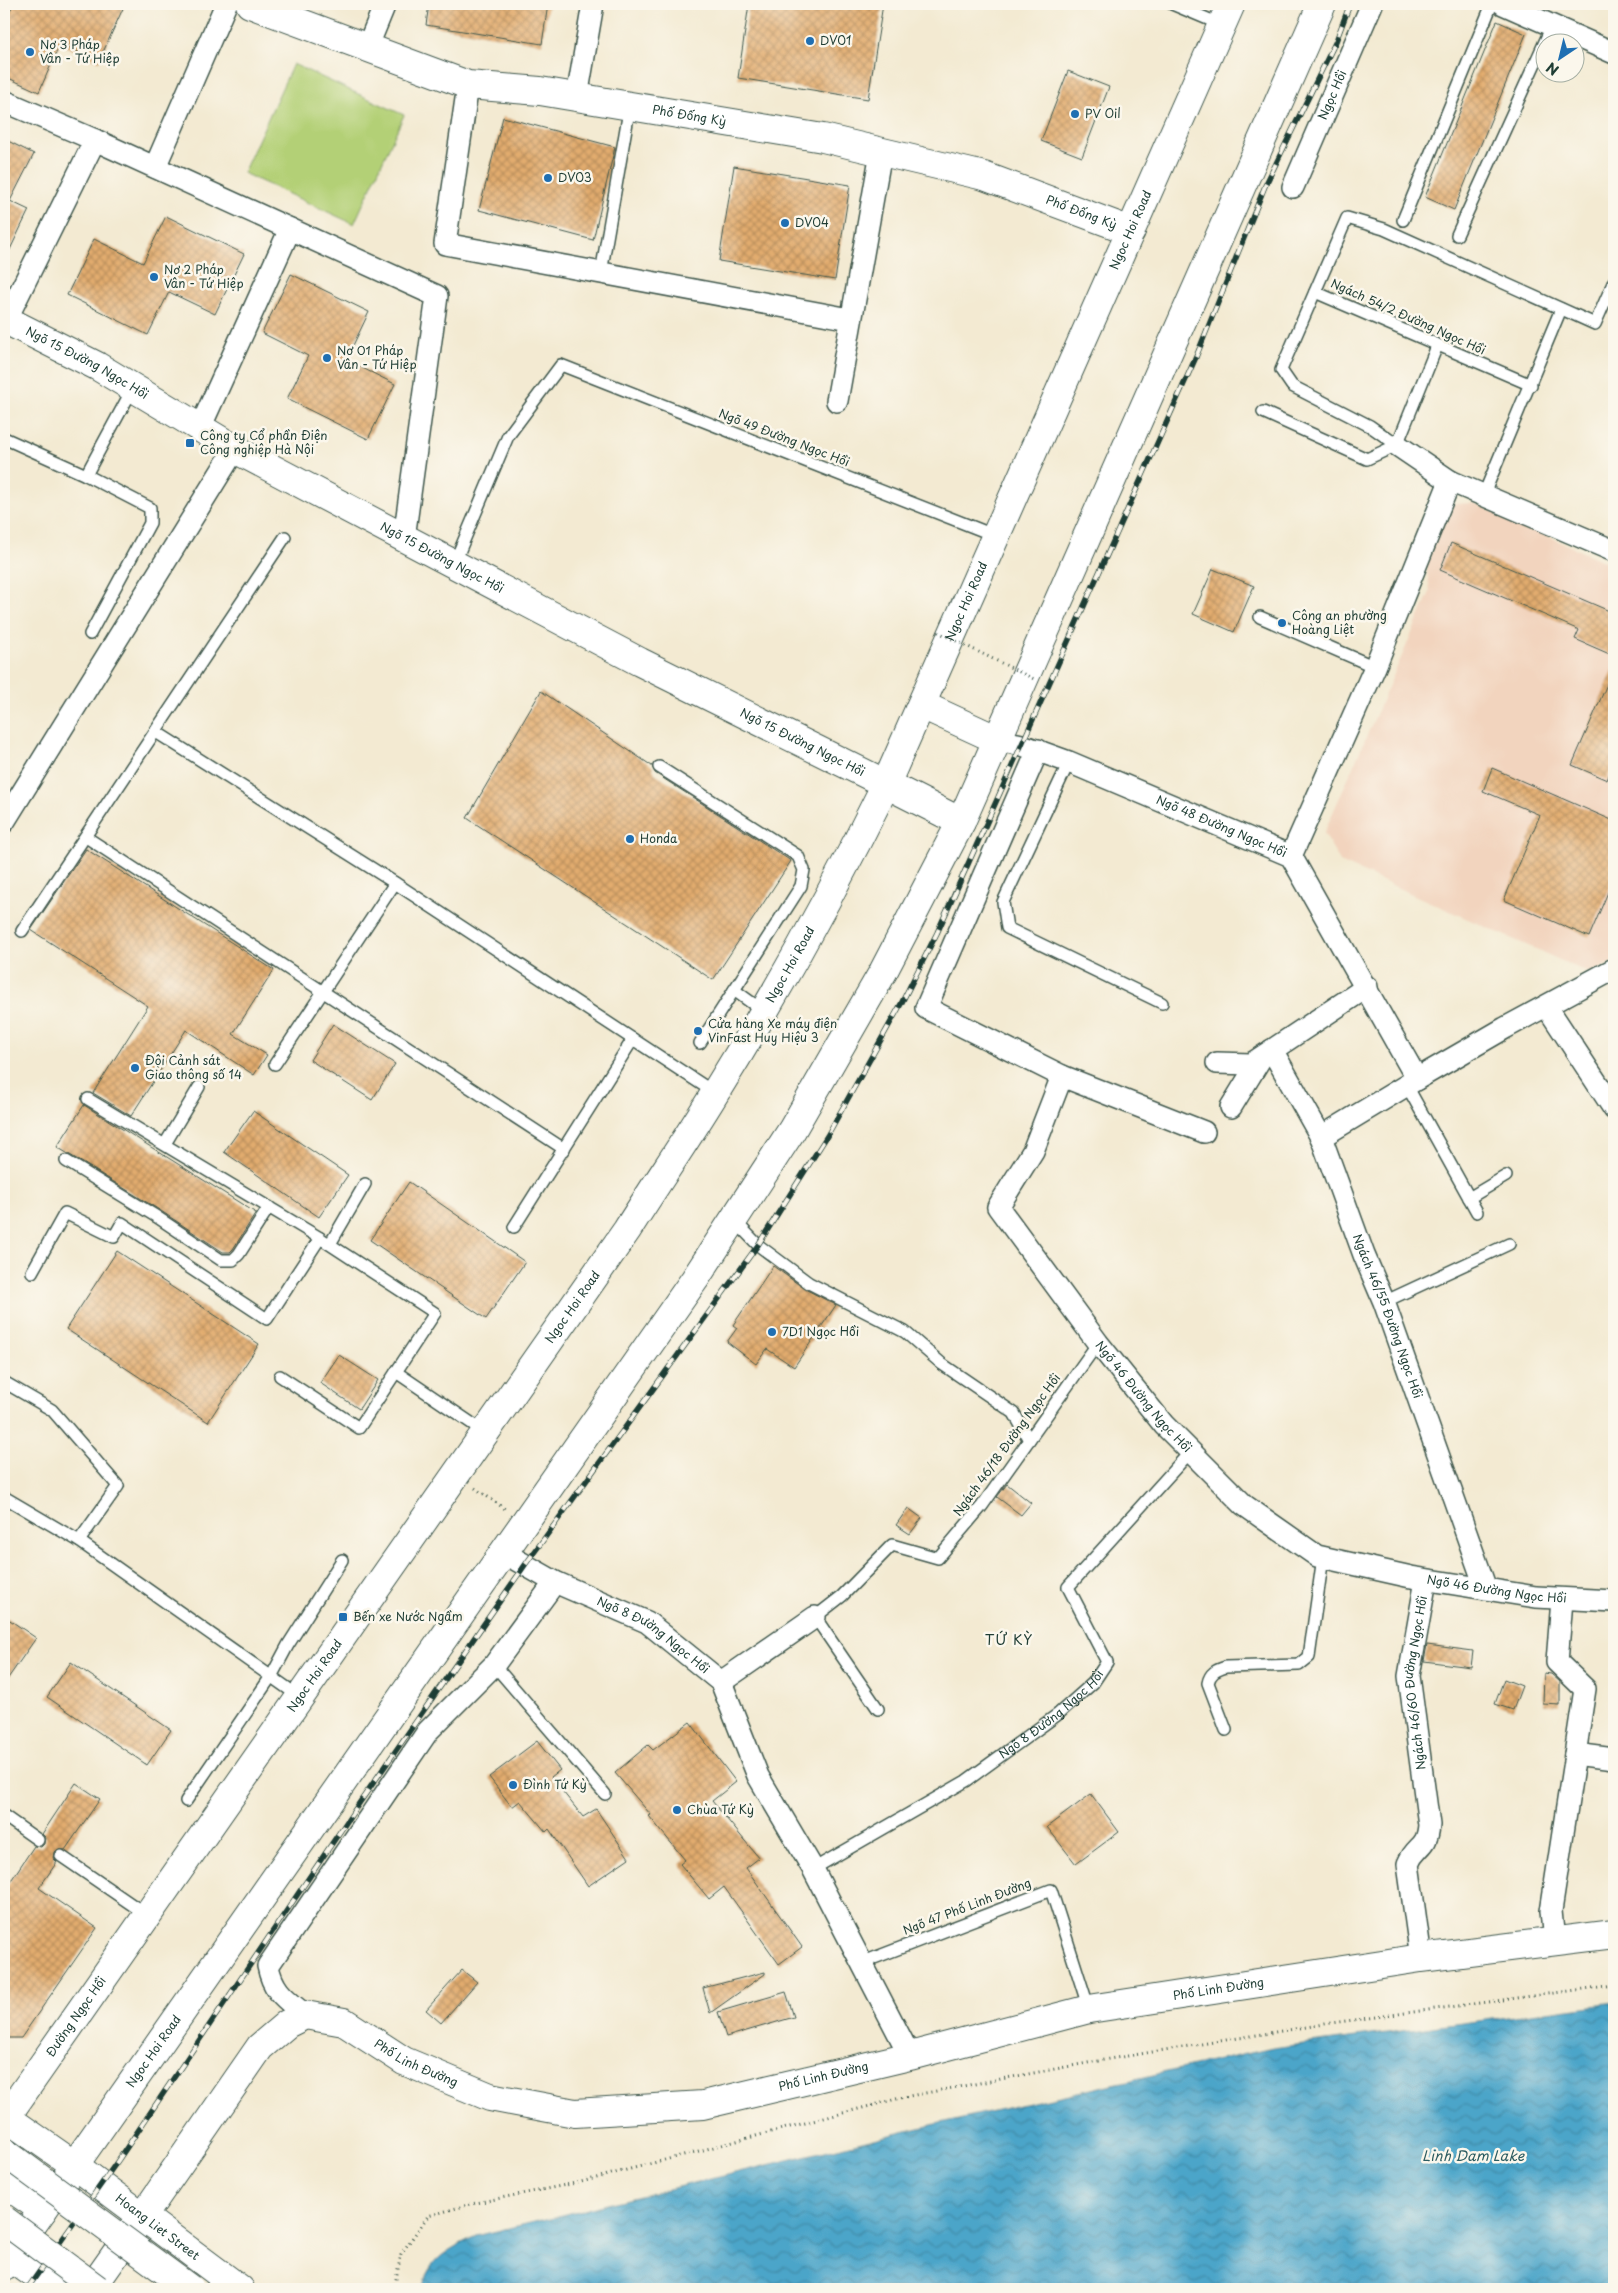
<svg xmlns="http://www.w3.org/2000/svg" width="1618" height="2293" viewBox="0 0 1618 2293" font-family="'Playpen Sans',sans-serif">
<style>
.built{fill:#f2d4be}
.park{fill:#b3d076;stroke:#698655}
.water{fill:url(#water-waves);stroke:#36717e}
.building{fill:url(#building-cross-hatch)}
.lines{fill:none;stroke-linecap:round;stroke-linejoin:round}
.service-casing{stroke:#3f574c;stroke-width:14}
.minor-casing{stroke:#3f574c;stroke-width:24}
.tertiary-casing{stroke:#3f574c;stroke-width:30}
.primary-casing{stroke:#3f574c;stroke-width:30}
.trunk-casing{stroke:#3f574c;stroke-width:30}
.path{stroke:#3f574c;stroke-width:3;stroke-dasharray:1 4;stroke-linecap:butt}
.service{stroke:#fff;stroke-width:11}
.minor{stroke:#fff;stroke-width:21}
.tertiary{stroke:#fff;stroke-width:28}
.primary{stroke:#fff;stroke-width:28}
.trunk{stroke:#fff;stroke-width:28}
.rail-casing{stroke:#1f3d34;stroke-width:5.5}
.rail{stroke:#fbf7ec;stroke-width:4;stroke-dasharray:11;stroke-linecap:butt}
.motorway-bridge-casing{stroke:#3f574c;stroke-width:30;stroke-linecap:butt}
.path-bridge{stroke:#3f574c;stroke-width:3;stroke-dasharray:1 4;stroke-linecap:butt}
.motorway-bridge{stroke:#fff;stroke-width:28}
.poi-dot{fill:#1f6fb2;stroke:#fbf7ec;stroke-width:2}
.labels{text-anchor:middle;stroke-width:5;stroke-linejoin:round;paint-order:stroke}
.poi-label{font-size:12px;fill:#1f3d34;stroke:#fbf7ec;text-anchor:start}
.street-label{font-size:12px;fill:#1f3d34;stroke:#fbf7ec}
.neighbourhood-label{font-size:14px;letter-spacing:1px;fill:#1f3d34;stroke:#fbf7ec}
.water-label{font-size:14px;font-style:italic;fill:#2c5c61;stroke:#fbf7ec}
</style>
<defs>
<pattern id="water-waves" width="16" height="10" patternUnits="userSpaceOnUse" patternTransform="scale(1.25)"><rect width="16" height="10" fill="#4ca5c9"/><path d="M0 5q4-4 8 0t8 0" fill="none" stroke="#3f88a4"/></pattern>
<pattern id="building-cross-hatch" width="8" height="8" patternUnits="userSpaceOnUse" patternTransform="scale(1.25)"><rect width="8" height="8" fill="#e2ac6e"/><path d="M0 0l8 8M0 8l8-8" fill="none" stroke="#b78d5b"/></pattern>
</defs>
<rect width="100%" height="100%" fill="#fbf7ec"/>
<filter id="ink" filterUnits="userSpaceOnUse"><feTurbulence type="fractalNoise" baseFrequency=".02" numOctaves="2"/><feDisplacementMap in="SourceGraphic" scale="10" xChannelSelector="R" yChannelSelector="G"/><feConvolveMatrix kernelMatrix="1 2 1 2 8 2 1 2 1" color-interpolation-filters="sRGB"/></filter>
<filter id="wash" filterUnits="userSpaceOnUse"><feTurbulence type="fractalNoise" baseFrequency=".0096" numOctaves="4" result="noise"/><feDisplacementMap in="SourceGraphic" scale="20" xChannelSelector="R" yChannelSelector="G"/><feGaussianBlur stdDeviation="1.12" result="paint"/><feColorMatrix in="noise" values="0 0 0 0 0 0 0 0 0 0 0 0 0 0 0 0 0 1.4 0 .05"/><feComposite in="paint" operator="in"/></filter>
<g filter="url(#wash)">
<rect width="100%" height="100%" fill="#f3ead2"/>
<!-- built -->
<path class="built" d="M1474 503 1614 566V961L1591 974 1340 862 1324 833 1430 592 1425 558 1452 504Z"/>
<!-- park -->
<path class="park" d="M293 64 404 115 354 224 243 173Z"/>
<!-- water -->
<path class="water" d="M1614 2003V2289H423C426 2259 452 2248 476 2236L936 2124 1273 2048Z"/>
<g id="blocks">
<!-- building -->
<path class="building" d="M13 4H125L99 61 60 44 39 92 4 76V24Z
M429 4H548L542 44 426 25Z
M749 4H883L868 99 738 78Z
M1497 21 1526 34 1454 210 1425 197Z
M1068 71 1109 87 1082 157 1041 141Z
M503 117 615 147 593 240 479 210Z
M4 139 34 154 10 201 29 210 4 262Z
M734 166 850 185 835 280 719 261Z
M166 216 244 254 215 314 169 292 148 335 67 295 94 239 143 263Z
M291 274 369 312 346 360 395 384 368 439 287 399 308 356 262 333Z
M1451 543 1614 613V656L1575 639 1579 630 1440 570Z
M1213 569 1254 586 1234 632 1193 614Z
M1614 668V763L1607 780 1572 765Z
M541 691 652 766 655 773 791 861 713 980 467 818Z
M1492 768 1614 821V878L1589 937 1504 900 1540 815 1483 791Z
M86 849 274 970 233 1034 267 1055 254 1075 186 1030 131 1116 93 1093 148 1006 31 930Z
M333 1024 395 1064 372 1100 310 1060Z
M84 1105 256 1213 233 1249 230 1252H223L161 1211 57 1147Z
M253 1111 348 1175 319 1217 224 1152Z
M409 1182 525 1262 486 1319 370 1240Z
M117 1251 259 1344 208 1422 66 1329Z
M773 1266 805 1289 836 1305 794 1367 767 1349 756 1364 727 1342 737 1328 733 1325Z
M339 1355 378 1380 359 1409 320 1383Z
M1007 1484 1031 1503 1021 1515 997 1497Z
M908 1508 922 1518 910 1534 896 1525Z
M4 1616 36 1638 4 1684Z
M1427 1645 1473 1651 1471 1667 1424 1661Z
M71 1662 171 1730 147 1765 47 1697Z
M1544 1673 1551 1674 1560 1682V1705L1543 1704Z
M1504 1679 1522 1686 1513 1710 1495 1704Z
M690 1722 736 1782 712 1801 759 1858 746 1868 802 1947 779 1964 724 1887 709 1899 680 1864 685 1860 649 1816 651 1815 615 1773 648 1745 653 1750Z
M537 1741 560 1770 551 1777 583 1817 596 1809 629 1858 588 1886 549 1829 546 1832 520 1801 512 1807 489 1777Z
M76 1783 100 1799 65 1850 58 1849 55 1852 54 1859 57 1862 39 1888 97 1928 21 2038H4V1891L34 1846 41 1847 44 1844 45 1837 42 1834Z
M1091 1794 1119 1832 1076 1864 1047 1827Z
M462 1970 477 1982 441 2023 426 2010Z
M765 1972V1974L710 2013 703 1988Z
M786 1992 794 2017 726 2037 718 2012Z"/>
</g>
</g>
<g filter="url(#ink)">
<use href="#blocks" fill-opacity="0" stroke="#3f574c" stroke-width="1"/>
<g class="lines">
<defs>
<g id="service">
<path d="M1172 4 1222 25"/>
<path d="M1403 220 1492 4"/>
<path d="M1457 235 1552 26"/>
<path d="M601 273 630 105"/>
<path d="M1315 292 1531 385"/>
<path d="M1263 412 1367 459 1397 445 1437 346"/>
<path d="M4 438 86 475"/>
<path d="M1397 445 1370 426 1292 386 1281 370 1347 218 1384 229 1595 324 1614 281"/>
<path d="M1484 494 1561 309"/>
<path d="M454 564 508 436 561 365 996 536"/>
<path d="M1260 617 1375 667"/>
<path d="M90 634 150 523V508L86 475 133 388"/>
<path d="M156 732 395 883 715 1093"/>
<path d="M1069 762 1003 902 1007 928 1162 1003"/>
<path d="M659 767 798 856 804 870 801 886 700 1043"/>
<path d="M86 837 564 1149"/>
<path d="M22 931 285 537"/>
<path d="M734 990 763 1011"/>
<path d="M275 1064 395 883"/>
<path d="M1407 1086 1477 1212"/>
<path d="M88 1099 320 1238 435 1313 396 1372"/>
<path d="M165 1144 199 1087"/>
<path d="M66 1161 157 1217 221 1260H233L239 1254 269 1207"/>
<path d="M1469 1198 1506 1176"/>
<path d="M734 1220 758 1245 809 1283 905 1332 942 1364 1014 1413 1029 1440"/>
<path d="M514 1227 633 1039"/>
<path d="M330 1244 365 1184"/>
<path d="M32 1272 65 1213 114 1237 122 1223 267 1319 320 1238"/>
<path d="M1384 1302 1509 1244"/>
<path d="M280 1376 359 1428 396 1372 486 1433"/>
<path d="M4 1382 52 1410 118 1486 79 1541"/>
<path d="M4 1497 79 1541 300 1697"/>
<path d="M494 1665 605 1794"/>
<path d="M878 1709 815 1617 842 1596 892 1545 938 1558 982 1506 1098 1343"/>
<path d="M1226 1730 1208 1683C1210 1673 1216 1670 1226 1667L1299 1665 1309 1657 1323 1557"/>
<path d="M186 1801 272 1675 288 1645 342 1560"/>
<path d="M4 1816 38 1840"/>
<path d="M61 1856 147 1915"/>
<path id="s1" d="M813 1869 966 1781 1057 1715 1093 1683 1107 1662 1068 1587 1191 1451"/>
<path d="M861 1963 1051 1890 1089 2009"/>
</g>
<g id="minor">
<path d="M1503 4 1614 53"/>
<path d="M367 48 385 4"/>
<path d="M468 85 445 244 850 319"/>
<path d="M577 97 593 4"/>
<path d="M4 101 95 140 437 296 404 538"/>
<path d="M155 167 226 4"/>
<path id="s2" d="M1293 187 1372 4"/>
<path d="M6 320 95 140"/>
<path d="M837 401 881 152"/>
<path d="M200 428 290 229"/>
<path d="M1397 445 1450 481 1614 551"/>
<path id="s3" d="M998 740 1022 745 1069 762 1291 856 1417 1079 1321 1137"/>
<path id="s4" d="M1038 750 926 1008 1062 1076 1033 1151 998 1207 1098 1343 1164 1425 1244 1505 1317 1556 1411 1577 1536 1597 1614 1601"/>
<path d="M4 822 235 449"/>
<path d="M1291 856 1375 667 1450 481"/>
<path d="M1547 1007 1614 1109"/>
<path id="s5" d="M1272 1050 1321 1137 1364 1255 1384 1302 1486 1589"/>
<path d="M1217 1063 1251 1064 1367 987"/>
<path d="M1062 1076 1204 1132"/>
<path d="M1417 1079 1505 1028 1614 969"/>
<path d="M1231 1107 1261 1058"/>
<path id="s6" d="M504 1553 555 1582 647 1622 721 1682 758 1776 813 1869 910 2056"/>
<path d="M721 1682 815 1617"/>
<path d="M1575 1754 1614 1759"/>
<path d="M1554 1942 1551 1911 1585 1689 1557 1662 1562 1600"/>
<path id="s7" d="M1421 1958 1408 1864C1416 1844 1427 1850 1429 1825L1409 1676 1426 1580"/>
<path d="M305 2015C286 1999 273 1992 268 1966L428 1731 494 1665 555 1582"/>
</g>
<g id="tertiary">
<path id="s8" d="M250 4 468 85 540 91 823 138 984 176 1131 231"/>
<path id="s9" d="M143 2216 260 2047 287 2024 305 2015 344 2022 404 2061 490 2097 575 2113 703 2105 910 2056 1089 2009 1421 1958 1614 1934"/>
</g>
<g id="primary">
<path id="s10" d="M4 319 97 366 235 449 640 662 886 784"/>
<path id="s11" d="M74 2165 240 2289"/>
<path d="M4 2266 10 2257 55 2289"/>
<path d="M91 2289 139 2221"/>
</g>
<g id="trunk">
<path d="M922 705 998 740"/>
<path d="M886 784 961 822"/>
<path d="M4 2116 74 2165"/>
<path id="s12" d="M4 2120 627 1230C656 1184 687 1139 715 1093 777 993 834 890 886 784L1231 4"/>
<path d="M4 2183 43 2210"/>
<path id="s13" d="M4 2253 10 2257 695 1279 792 1130 883 972 961 822 1322 4"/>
</g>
</defs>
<!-- service casing -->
<use href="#service" class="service-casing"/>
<!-- minor casing -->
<use href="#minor" class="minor-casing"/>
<!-- tertiary casing -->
<use href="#tertiary" class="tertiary-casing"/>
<!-- primary casing -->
<use href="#primary" class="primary-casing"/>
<!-- trunk casing -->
<use href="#trunk" class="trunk-casing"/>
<!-- path -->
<path class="path" d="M475 1488 505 1509
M394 2289 401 2254 428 2216 471 2204 581 2182 904 2097 1109 2059 1331 2023 1614 1985"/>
<!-- service -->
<use href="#service" class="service"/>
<!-- minor -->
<use href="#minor" class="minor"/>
<!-- tertiary -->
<use href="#tertiary" class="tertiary"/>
<!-- primary -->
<use href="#primary" class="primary"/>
<!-- trunk -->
<use href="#trunk" class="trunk"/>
<defs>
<path id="rail" d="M27 2289 119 2159 360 1802 525 1565 758 1245 827 1136 901 1004 937 933 1196 357 1265 186 1336 41 1350 4"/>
</defs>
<!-- rail casing -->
<use href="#rail" class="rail-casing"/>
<!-- rail -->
<use href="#rail" class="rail"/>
<defs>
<path id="motorway-bridge" d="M4 2152 190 2289
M4 2220 97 2289"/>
</defs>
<!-- motorway-bridge casing -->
<use href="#motorway-bridge" class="motorway-bridge-casing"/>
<!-- path-bridge -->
<path class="path-bridge" d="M938 632 1036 680"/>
<!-- motorway-bridge -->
<use href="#motorway-bridge" class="motorway-bridge"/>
</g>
</g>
<!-- markers -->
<g class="poi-dot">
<circle cx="810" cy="41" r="5"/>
<circle cx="30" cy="52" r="5"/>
<circle cx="1075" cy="114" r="5"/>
<circle cx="548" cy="178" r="5"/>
<circle cx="785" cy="223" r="5"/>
<circle cx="154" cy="277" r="5"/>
<circle cx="327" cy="358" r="5"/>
<rect x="185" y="438" width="10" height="10" rx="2.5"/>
<circle cx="1282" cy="623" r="5"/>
<circle cx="630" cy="839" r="5"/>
<circle cx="698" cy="1031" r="5"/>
<circle cx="135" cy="1068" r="5"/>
<circle cx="772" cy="1332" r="5"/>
<rect x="338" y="1612" width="10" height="10" rx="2.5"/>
<circle cx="513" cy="1785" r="5"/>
<circle cx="677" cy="1810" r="5"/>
</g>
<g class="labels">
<!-- poi labels -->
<g class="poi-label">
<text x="820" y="45">DV01</text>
<text x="40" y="49">Nơ 3 Pháp<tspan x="40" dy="14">Vân - Tứ Hiệp</tspan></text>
<text x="1085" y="118">PV Oil</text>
<text x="558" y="182">DV03</text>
<text x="795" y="227">DV04</text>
<text x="164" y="274">Nơ 2 Pháp<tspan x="164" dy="14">Vân - Tứ Hiệp</tspan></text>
<text x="337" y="355">Nơ 01 Pháp<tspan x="337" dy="14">Vân - Tứ Hiệp</tspan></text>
<text x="200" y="440">Công ty Cổ phần Điện<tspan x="200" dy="14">Công nghiệp Hà Nội</tspan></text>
<text x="1292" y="620">Công an phường<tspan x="1292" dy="14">Hoàng Liệt</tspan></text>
<text x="640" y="843">Honda</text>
<text x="708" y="1028">Cửa hàng Xe máy điện<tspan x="708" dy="14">VinFast Huy Hiệu 3</tspan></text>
<text x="145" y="1065">Đội Cảnh sát<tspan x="145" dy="14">Giao thông số 14</tspan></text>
<text x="782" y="1336">7D1 Ngọc Hồi</text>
<text x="353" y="1621">Bến xe Nước Ngầm</text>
<text x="523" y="1789">Đình Tứ Kỳ</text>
<text x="687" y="1814">Chùa Tứ Kỳ</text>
</g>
<!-- street labels -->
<g class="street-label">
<text dy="4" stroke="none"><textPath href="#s2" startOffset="100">Ngọc Hồi</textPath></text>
<text dy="4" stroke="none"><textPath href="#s8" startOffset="456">Phố Đống Kỳ</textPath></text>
<text dy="4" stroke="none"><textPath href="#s8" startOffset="861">Phố Đống Kỳ</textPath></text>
<text dy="4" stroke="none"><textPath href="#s12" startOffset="2208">Ngoc Hoi Road</textPath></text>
<text transform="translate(1408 317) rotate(24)" y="4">Ngách 54/2 Đường Ngọc Hồi</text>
<text dy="4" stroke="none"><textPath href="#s10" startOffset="94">Ngõ 15 Đường Ngọc Hồi</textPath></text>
<text transform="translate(784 438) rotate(21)" y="4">Ngõ 49 Đường Ngọc Hồi</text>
<text dy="4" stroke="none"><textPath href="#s10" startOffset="499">Ngõ 15 Đường Ngọc Hồi</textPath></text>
<text dy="4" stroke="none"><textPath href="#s12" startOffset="1802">Ngoc Hoi Road</textPath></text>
<text dy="4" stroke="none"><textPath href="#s10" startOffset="904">Ngõ 15 Đường Ngọc Hồi</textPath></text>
<text dy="4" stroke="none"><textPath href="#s3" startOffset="240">Ngõ 48 Đường Ngọc Hồi</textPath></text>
<text dy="4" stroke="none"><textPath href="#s12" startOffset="1398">Ngoc Hoi Road</textPath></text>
<text dy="4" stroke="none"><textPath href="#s12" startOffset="992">Ngoc Hoi Road</textPath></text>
<text dy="4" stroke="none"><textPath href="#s5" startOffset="291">Ngách 46/55 Đường Ngọc Hồi</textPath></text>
<text dy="4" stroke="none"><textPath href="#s4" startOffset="819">Ngõ 46 Đường Ngọc Hồi</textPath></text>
<text transform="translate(1007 1445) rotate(-54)" y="4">Ngách 46/18 Đường Ngọc Hồi</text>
<text dy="4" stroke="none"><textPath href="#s4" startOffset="1239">Ngõ 46 Đường Ngọc Hồi</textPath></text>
<text dy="4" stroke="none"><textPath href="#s6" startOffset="171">Ngõ 8 Đường Ngọc Hồi</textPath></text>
<text dy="4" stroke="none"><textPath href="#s12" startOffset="542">Ngoc Hoi Road</textPath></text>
<text dy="4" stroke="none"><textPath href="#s7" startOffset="284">Ngách 46/60 Đường Ngọc Hồi</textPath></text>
<text dy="4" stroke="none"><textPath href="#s1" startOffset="285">Ngõ 8 Đường Ngọc Hồi</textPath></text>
<text transform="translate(967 1907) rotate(-21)" y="4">Ngõ 47 Phố Linh Đường</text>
<text dy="4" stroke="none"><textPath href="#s9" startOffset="1209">Phố Linh Đường</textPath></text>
<text dy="4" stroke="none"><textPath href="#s12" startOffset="126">Đường Ngọc Hồi</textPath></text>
<text dy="4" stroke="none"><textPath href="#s13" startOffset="258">Ngoc Hoi Road</textPath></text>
<text dy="4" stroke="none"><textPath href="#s9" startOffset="384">Phố Linh Đường</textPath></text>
<text dy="4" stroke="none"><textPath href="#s9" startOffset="804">Phố Linh Đường</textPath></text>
<text dy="4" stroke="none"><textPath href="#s11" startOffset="104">Hoang Liet Street</textPath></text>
</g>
<!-- neighbourhood labels -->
<g class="neighbourhood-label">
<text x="1009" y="1645">TỨ KỲ</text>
</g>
<!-- water labels -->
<g class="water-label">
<text x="1473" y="2161">Linh Dam Lake</text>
</g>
</g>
<!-- margin -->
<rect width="1618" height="2293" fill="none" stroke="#fbf7ec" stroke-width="20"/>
<!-- north arrow -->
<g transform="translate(1560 58) rotate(215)"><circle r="24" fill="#fbf7ec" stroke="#a3ada2"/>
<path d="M0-4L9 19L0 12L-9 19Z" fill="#1f6fb2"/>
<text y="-8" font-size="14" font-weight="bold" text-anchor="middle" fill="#1f3d34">N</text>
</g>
</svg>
